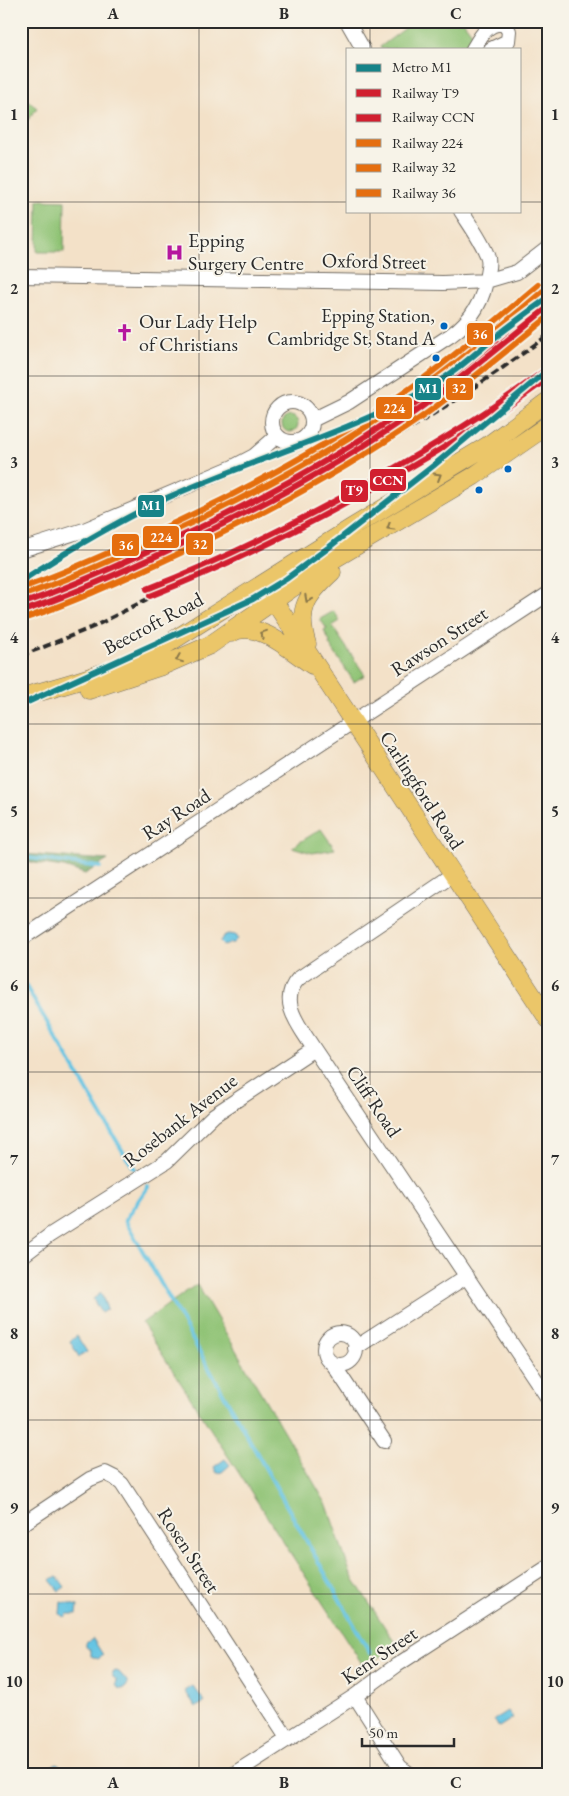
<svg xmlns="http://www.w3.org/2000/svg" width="569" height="1796" viewBox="0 0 569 1796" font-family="'EB Garamond',serif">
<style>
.green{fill:#8fc375;stroke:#5d7750}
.forest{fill:#73a966;stroke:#4f6a48}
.water{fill:#65c4e3;stroke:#487887}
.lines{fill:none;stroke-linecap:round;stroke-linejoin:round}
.stream{stroke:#65c4e3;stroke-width:4}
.minor-casing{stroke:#716b62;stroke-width:16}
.major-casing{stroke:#716b62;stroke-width:19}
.minor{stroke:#fff;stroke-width:14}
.major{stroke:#ebc669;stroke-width:18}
.rail{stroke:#2b2b2b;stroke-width:4;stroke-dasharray:8 4;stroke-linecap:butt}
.rail-1-casing{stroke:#f7f3e8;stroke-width:10}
.rail-2-casing{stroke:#f7f3e8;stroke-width:10}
.rail-3-casing{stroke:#f7f3e8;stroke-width:10}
.rail-4-casing{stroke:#f7f3e8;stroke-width:10}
.rail-5-casing{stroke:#f7f3e8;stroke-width:10}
.rail-1{stroke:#d11f2f;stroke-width:6}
.rail-2{stroke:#d11f2f;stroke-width:6}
.rail-3{stroke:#e56e0f;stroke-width:6}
.rail-4{stroke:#e56e0f;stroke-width:6}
.rail-5{stroke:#e56e0f;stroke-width:6}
.metro-1-casing{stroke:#f7f3e8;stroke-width:10}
.metro-1{stroke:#168388;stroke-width:6}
.oneway{stroke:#8b784a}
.grid{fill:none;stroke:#2b2b2b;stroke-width:1;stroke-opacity:0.55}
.bus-dot{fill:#0065bd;stroke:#f7f3e8;stroke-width:2}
.labels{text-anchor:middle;stroke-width:4;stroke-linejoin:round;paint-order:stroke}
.bus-label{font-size:19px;fill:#2b2b2b;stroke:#f7f3e8;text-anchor:end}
.poi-label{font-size:20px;fill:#2b2b2b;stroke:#f7f3e8;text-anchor:start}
.street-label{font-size:20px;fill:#2b2b2b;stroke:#f7f3e8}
.line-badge{stroke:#f7f3e8;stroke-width:2}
.badge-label{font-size:14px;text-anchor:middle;font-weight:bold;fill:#fff}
.neatline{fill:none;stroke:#2b2b2b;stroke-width:2}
.grid-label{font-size:16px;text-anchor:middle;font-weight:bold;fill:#2b2b2b}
</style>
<rect width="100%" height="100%" fill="#f7f3e8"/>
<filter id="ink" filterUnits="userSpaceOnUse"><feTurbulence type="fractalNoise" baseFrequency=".02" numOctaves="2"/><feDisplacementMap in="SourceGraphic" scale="10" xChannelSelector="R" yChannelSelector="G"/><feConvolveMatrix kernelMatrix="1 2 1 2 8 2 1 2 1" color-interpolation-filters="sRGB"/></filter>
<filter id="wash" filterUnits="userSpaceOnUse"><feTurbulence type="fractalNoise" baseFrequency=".0096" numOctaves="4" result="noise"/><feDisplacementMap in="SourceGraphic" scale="20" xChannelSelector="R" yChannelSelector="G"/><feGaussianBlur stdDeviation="1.12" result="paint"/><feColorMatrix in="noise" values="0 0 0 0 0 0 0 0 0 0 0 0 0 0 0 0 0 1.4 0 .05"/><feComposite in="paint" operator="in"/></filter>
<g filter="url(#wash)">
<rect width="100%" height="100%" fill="#f3e1c8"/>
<!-- green -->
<path class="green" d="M415 21H463L475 37 460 49H381L380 47Z
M21 95 37 108 27 121 21 117Z
M38 200 65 201 64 252H37Z
M282 424a8 8 0 1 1 16 0a8 8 0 1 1-16 0Z
M334 611 340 621 332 626 365 675 354 682 329 644 330 642 324 631 327 629 320 619Z
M321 829 335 849 312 853 292 847Z
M197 1284 327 1505 351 1575 397 1646 364 1667 142 1323Z"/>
<!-- forest -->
<path class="forest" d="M21 854 108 860 85 874 64 867 21 861Z"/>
<!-- water -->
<path class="water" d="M228 934 235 935 237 939 233 943H229L224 946 220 942 223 936Z
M101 1293 107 1309 101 1313 93 1299Z
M77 1336 87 1352 79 1357 70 1341Z
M225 1459 230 1465 222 1472 217 1473 214 1467Z
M57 1576 65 1587 59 1591 50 1580Z
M61 1602 78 1606 77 1614H68L65 1617 60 1614Z
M93 1639 103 1655 98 1659 91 1656V1650L86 1647V1643Z
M116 1671 119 1672 127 1681V1686L123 1689 118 1688 116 1684 117 1680 113 1677 112 1673Z
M193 1686 205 1702 196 1707 185 1691Z
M508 1711 513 1718 499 1727 494 1720Z
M57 1763 63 1768 58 1775H44L42 1772Z"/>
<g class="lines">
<!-- stream -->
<path class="stream" d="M21 857 100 867
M21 978 125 1155 135 1169
M147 1186 148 1187 125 1220 370 1653"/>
</g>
</g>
<g filter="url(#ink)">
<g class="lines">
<defs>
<path id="minor" d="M347 21 363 49
M473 49C480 37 488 21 504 24L509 31 508 41 491 49
M21 276 443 283 486 281 517 272 548 248
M272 422a20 20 0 1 1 40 0a20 20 0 1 1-40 0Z
M312 420 349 402 451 335C472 320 484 301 487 274 488 268 490 261 487 255 481 240 470 225 461 211
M21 550 84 530 233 467 254 456 277 436
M453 874 298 979C277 1002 301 1028 314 1049L548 1398
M21 939 548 594
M21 1257 50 1235 167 1161 214 1115 314 1049
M324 1349a16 16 0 1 1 32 0a16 16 0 1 1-32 0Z
M355 1348 467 1276
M333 1364 384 1441
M21 1525 90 1479 105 1473 115 1478 122 1484 287 1738
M355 1696 400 1767 411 1775
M232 1775 355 1696 397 1665 548 1567"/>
<path id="major" d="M268 592 548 1019
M231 633C257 618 292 652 312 665
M307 644C296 609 307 595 332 572
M89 690 162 666 210 645 334 559 474 476 548 425
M21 697C70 684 116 671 161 648L351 528 487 446 548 401"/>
</defs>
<!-- minor casing -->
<use href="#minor" class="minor-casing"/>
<!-- major casing -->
<use href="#major" class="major-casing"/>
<!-- minor -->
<use href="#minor" class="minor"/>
<!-- major -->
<use href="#major" class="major"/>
<!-- rail -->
<path class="rail" d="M21 611C68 596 114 578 159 558 298 499 427 425 548 335
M21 656 93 627 256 543"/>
<defs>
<path id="rail-1" d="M147 589C220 561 290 526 359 488 424 452 488 413 548 368
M21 604C66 589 108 570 151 550 243 509 332 462 415 403 461 371 504 333 548 297"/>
<path id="rail-2" d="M150 596C224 567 295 532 365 493 428 458 490 421 548 378
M23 611C69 596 112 576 156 556 248 514 338 467 420 408 464 377 506 341 548 307"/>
<path id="rail-3" d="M21 596C65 581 108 562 150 542 241 501 329 455 410 397 457 364 500 327 543 291"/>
<path id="rail-4" d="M26 618C71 603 115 583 159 563 251 521 340 474 423 416 466 385 507 350 548 317"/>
<path id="rail-5" d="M21 588C63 574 103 555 144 537 235 496 323 449 405 392 452 359 495 321 538 285"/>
</defs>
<!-- rail-1 casing -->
<use href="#rail-1" class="rail-1-casing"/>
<!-- rail-2 casing -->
<use href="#rail-2" class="rail-2-casing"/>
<!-- rail-3 casing -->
<use href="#rail-3" class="rail-3-casing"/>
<!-- rail-4 casing -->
<use href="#rail-4" class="rail-4-casing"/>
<!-- rail-5 casing -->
<use href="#rail-5" class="rail-5-casing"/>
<!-- rail-1 -->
<use href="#rail-1" class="rail-1"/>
<!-- rail-2 -->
<use href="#rail-2" class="rail-2"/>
<!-- rail-3 -->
<use href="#rail-3" class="rail-3"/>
<!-- rail-4 -->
<use href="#rail-4" class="rail-4"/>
<!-- rail-5 -->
<use href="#rail-5" class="rail-5"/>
<defs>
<path id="metro-1" d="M21 581C69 550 117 521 169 497 252 460 340 435 420 393 447 379 470 358 493 339 511 325 529 311 548 298
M21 705 253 599 286 579 328 548 433 466 548 370"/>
</defs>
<!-- metro-1 casing -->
<use href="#metro-1" class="metro-1-casing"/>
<!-- metro-1 -->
<use href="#metro-1" class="metro-1"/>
</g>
<!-- one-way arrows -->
<defs><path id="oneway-chevron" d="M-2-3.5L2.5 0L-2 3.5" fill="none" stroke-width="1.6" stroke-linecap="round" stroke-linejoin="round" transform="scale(1.25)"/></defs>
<g class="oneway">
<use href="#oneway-chevron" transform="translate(438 476) rotate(-31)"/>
<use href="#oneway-chevron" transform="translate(390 527) rotate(149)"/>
<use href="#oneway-chevron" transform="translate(308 599) rotate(118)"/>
<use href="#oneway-chevron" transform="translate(263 634) rotate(-158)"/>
<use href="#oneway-chevron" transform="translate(179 659) rotate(158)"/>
</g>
</g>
<!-- grid -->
<path class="grid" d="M199 21V1775M370 21V49M21 202H348M520 202H548M370 211V1775M21 376H548M21 550H548M21 724H548M21 898H548M21 1072H548M21 1246H548M21 1420H548M21 1594H548"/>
<!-- icons -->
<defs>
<symbol id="hospital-bare" viewBox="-9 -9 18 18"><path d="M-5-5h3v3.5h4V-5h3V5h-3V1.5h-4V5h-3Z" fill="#b5179e" stroke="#f7f3e8" stroke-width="2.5" paint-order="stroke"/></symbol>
<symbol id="church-bare" viewBox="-9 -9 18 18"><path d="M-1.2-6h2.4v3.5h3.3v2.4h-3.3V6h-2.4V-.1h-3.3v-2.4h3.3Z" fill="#b5179e" stroke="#f7f3e8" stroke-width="2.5" paint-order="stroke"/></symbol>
</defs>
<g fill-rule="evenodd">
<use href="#hospital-bare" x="162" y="240" width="25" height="25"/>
<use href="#church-bare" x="112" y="320" width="25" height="25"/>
</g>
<!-- markers -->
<g class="bus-dot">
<circle cx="444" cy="326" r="4.5"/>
<circle cx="436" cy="358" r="4.5"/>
<circle cx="508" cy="469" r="4.5"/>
<circle cx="479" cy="490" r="4.5"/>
</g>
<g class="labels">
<!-- bus labels -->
<g class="bus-label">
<text x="435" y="322">Epping Station,<tspan x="435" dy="23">Cambridge St, Stand A</tspan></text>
</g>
<!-- poi labels -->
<g class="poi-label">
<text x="188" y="247">Epping<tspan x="188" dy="23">Surgery Centre</tspan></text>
<text x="139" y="328">Our Lady Help<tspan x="139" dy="23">of Christians</tspan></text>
</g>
<!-- street labels -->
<g class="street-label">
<text transform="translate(374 261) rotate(1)" y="7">Oxford Street</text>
<text transform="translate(153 623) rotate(-28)" y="7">Beecroft Road</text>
<text transform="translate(439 641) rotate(-33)" y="7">Rawson Street</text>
<text transform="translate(422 790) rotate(57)" y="7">Carlingford Road</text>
<text transform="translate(176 814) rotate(-33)" y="7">Ray Road</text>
<text transform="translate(374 1101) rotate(56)" y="7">Cliff Road</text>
<text transform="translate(180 1120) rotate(-38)" y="7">Rosebank Avenue</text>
<text transform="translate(189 1550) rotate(57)" y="7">Rosen Street</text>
<text transform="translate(379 1655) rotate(-34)" y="7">Kent Street</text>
</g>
</g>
<g class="line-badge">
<rect x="466" y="322" width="28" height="24" rx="5" fill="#e56e0f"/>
<rect x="414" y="377" width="28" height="24" rx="5" fill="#168388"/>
<rect x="445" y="377" width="29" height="24" rx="5" fill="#e56e0f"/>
<rect x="375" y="396" width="38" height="24" rx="5" fill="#e56e0f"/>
<rect x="369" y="468" width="38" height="24" rx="5" fill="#d11f2f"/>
<rect x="340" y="479" width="29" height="24" rx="5" fill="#d11f2f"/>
<rect x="137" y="494" width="28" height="24" rx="5" fill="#168388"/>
<rect x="142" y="525" width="38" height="24" rx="5" fill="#e56e0f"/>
<rect x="185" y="532" width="29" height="24" rx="5" fill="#e56e0f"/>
<rect x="111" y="533" width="29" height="24" rx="5" fill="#e56e0f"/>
</g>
<g class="badge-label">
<text x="480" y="339">36</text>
<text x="428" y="393">M1</text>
<text x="459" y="393">32</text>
<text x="394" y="413">224</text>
<text x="388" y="485">CCN</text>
<text x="354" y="495">T9</text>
<text x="151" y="510">M1</text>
<text x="161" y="542">224</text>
<text x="200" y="549">32</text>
<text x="126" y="550">36</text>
</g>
<!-- margin -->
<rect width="569" height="1796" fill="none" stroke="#f7f3e8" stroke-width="55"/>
<!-- legend -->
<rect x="346" y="48" width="175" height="165" fill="#f7f3e8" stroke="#a5a39c"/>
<rect x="356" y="64" width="25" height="8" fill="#168388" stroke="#a5a39c"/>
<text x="392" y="72" font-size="15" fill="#2b2b2b">Metro M1</text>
<rect x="356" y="89" width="25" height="8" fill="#d11f2f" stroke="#a5a39c"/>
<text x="392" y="98" font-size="15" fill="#2b2b2b">Railway T9</text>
<rect x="356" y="114" width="25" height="8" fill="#d11f2f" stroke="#a5a39c"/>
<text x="392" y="122" font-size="15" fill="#2b2b2b">Railway CCN</text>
<rect x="356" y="139" width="25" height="8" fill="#e56e0f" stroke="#a5a39c"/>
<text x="392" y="148" font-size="15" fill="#2b2b2b">Railway 224</text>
<rect x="356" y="164" width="25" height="8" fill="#e56e0f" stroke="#a5a39c"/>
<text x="392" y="172" font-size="15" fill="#2b2b2b">Railway 32</text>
<rect x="356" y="189" width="25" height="8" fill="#e56e0f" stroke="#a5a39c"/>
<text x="392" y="198" font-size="15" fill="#2b2b2b">Railway 36</text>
<!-- scale -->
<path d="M362 1738v8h92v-8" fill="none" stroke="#2b2b2b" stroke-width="2.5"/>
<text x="369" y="1738" font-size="15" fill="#2b2b2b" stroke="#f7f3e8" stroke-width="4" paint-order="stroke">50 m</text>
<rect x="28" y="28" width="514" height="1740" class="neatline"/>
<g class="grid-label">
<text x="113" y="19">A</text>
<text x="284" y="19">B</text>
<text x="456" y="19">C</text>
<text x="14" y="120">1</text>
<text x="555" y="120">1</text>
<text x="14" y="294">2</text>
<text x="555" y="294">2</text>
<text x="14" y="468">3</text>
<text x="555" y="468">3</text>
<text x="14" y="643">4</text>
<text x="555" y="643">4</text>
<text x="14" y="817">5</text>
<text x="555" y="817">5</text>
<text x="14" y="991">6</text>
<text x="555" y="991">6</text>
<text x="14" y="1165">7</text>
<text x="555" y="1165">7</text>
<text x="14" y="1339">8</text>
<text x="555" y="1339">8</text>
<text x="14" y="1513">9</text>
<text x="555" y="1513">9</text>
<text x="14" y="1687">10</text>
<text x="555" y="1687">10</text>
<text x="113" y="1788">A</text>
<text x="284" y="1788">B</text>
<text x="456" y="1788">C</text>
</g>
</svg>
